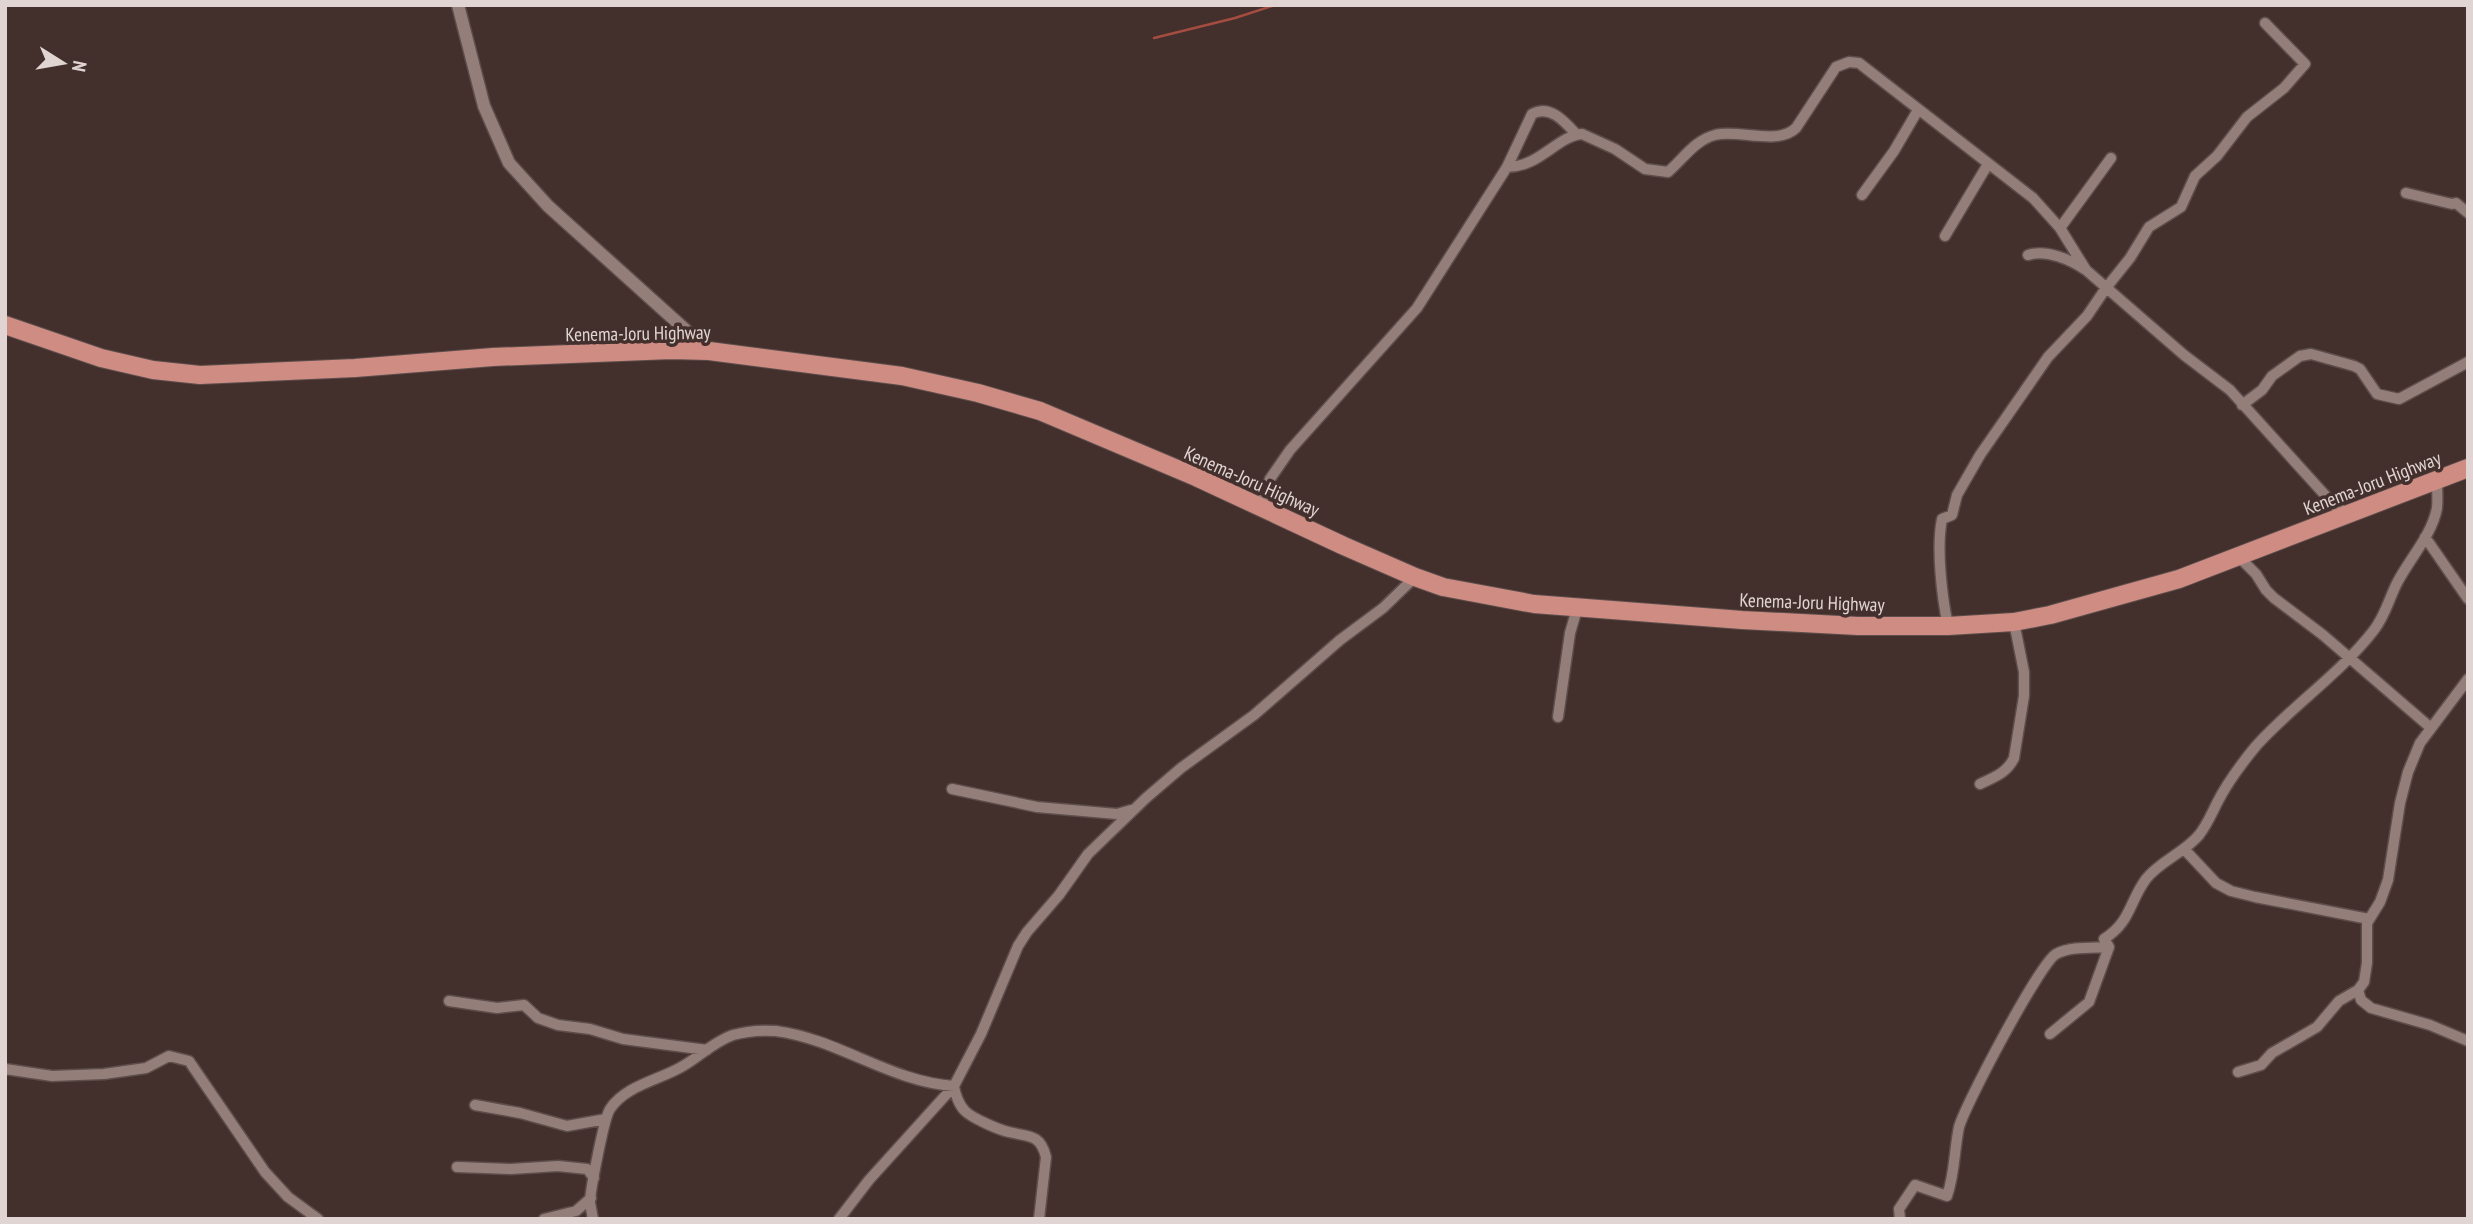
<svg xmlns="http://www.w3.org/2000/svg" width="2473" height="1224" viewBox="0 0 2473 1224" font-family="'PT Sans Narrow',sans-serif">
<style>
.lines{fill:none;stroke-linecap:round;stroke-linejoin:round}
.stream{stroke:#a54c41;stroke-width:2.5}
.minor-casing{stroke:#5d4d4b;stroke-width:13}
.tertiary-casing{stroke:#5d4d4b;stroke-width:15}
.trunk-casing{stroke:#5d4d4b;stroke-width:20}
.minor{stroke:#947e7a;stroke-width:10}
.tertiary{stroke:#947e7a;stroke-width:12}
.trunk{stroke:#ce8c83;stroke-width:18}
.labels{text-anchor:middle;stroke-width:7;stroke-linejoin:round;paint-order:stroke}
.street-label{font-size:19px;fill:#e1d5d3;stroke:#43302d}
</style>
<rect width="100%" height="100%" fill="#43302d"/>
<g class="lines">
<!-- stream -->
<path class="stream" d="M1154 38 1235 18 1275 5"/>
<defs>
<path id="minor" d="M1507 167C1540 167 1557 136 1582 134L1615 149 1645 169 1668 172C1683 159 1695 140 1715 135 1739 129 1777 146 1796 128L1836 67 1849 62 1859 63 2033 198 2060 228 2086 270
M2406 193 2452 204 2456 203 2468 213
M1862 195 1894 151 1918 110
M2060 228 2111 158
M1945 236 1988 164
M2028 255C2047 249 2071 260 2086 270L2184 355 2230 390 2334 505 2346 513
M2242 405 2262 390 2272 376 2300 356 2311 354 2354 366 2360 369 2377 394 2399 399 2468 362
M1260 507 1270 479 1290 450 1417 308 1507 167 1532 114C1550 104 1565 122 1576 134
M2425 537 2468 599
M2238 556 2256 574 2266 590 2274 598 2323 635 2431 728
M1948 626C1942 597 1936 548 1942 519L1952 515 1957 495 1980 455 2048 357 2087 316 2106 288 2130 258 2149 227 2181 207 2195 176 2217 156 2247 117 2284 88 2305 64 2265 23
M2468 679 2420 743 2408 772 2400 803 2388 880 2380 902 2367 923V963L2364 982 2358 990 2361 1000 2371 1008 2430 1025 2468 1041
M1558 717 1570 633 1577 609
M1980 784C1994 777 2007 773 2014 758L2024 696V672L2014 622
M952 789 1037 807 1117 814 1131 810
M2185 850 2216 883 2231 891 2255 897 2369 919
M449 1001 497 1008 524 1005 538 1018 558 1025 590 1029 623 1039 707 1050
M2050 1034 2089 1002 2109 947 2104 939C2131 922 2129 902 2146 879 2160 861 2184 853 2199 835 2207 825 2211 815 2217 803 2227 783 2242 763 2256 746 2293 705 2340 674 2374 630 2385 616 2389 599 2397 583 2410 558 2432 535 2437 508 2438 499 2437 490 2437 481
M5 1069 52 1076 104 1074 146 1068 169 1056 189 1061 265 1172 288 1197 318 1219
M2238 1072 2261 1065 2272 1053 2317 1027 2339 1001 2358 990
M475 1105 520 1113 567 1126 606 1119
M457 1167 511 1169 558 1166 587 1169 594 1178
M544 1219 576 1211 591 1198
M593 1219C592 1214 591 1208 590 1203 590 1191 604 1118 610 1109 626 1085 660 1080 683 1066 700 1056 715 1041 733 1035 747 1031 761 1030 776 1031 838 1039 891 1082 954 1086 955 1094 959 1105 965 1111 972 1118 999 1130 1009 1132 1028 1137 1040 1133 1046 1157L1039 1219
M839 1219 869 1180 954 1086 981 1034 1018 946 1027 932 1059 895 1088 854 1146 798 1181 768 1254 715 1340 640 1383 608 1415 577
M1900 1219 1899 1209 1915 1185 1947 1196C1955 1173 1954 1151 1959 1127 1965 1105 2040 963 2056 954 2070 946 2093 948 2109 947"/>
<path id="tertiary" d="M458 5 484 106 509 163 548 206 709 351"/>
<path id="trunk" d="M5 325 101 358 153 370 200 375 355 368 493 357 671 350 709 351 902 376 978 393 1040 411 1196 477 1344 546 1415 577 1443 587 1534 604 1742 620 1858 626H1948L2014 622 2050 615 2179 579 2468 468"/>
</defs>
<!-- minor casing -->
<use href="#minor" class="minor-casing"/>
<!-- tertiary casing -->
<use href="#tertiary" class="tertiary-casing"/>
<!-- trunk casing -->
<use href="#trunk" class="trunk-casing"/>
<!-- minor -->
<use href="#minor" class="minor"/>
<!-- tertiary -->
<use href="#tertiary" class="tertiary"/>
<!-- trunk -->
<use href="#trunk" class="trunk"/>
</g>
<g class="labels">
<!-- street labels -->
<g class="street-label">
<text transform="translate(638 333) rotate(-1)" y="7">Kenema-Joru Highway</text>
<text transform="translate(1252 481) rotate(24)" y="7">Kenema-Joru Highway</text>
<text transform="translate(2372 483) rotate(-21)" y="7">Kenema-Joru Highway</text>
<text transform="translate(1812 602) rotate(2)" y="7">Kenema-Joru Highway</text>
</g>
</g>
<!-- border -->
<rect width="2473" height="1224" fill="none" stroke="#e1d5d3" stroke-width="14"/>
<!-- north arrow -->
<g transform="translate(63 63) rotate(101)" stroke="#43302d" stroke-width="5" paint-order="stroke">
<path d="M0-5L12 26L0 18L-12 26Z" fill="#e1d5d3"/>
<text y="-10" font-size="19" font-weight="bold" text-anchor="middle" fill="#e1d5d3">N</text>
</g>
</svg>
